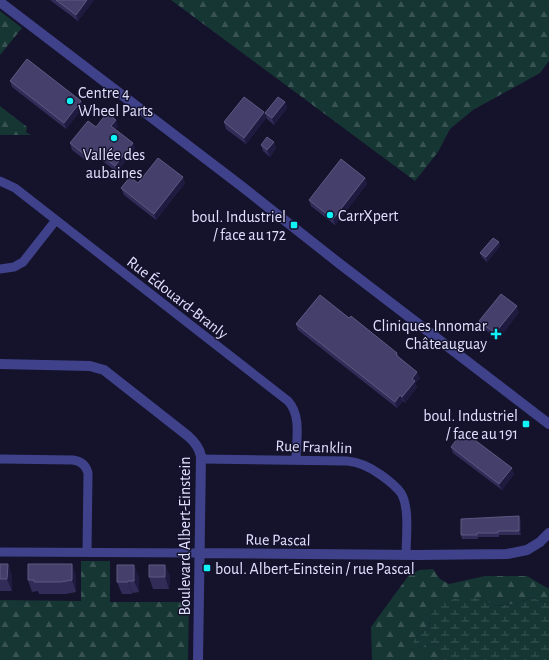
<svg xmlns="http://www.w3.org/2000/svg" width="549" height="660" viewBox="0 0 549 660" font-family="'Alegreya Sans',sans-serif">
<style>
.forest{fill:url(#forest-firs)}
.wetland{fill:url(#wetland-marsh)}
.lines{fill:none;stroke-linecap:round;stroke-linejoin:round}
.minor{stroke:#3f428a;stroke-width:9}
.tertiary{stroke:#3f428a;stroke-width:10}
.wall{fill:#322c59}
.shaded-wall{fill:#1f1a40}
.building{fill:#45406b;stroke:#5d5982}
.poi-dot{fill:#11f2f8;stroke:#15132c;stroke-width:1.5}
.labels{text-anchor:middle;stroke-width:3;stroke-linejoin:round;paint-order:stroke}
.poi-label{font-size:16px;fill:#e0dffe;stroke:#15132c;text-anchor:start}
.street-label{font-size:16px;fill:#e0dffe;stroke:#15132c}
</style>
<defs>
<pattern id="forest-firs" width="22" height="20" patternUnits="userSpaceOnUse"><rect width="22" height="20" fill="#163633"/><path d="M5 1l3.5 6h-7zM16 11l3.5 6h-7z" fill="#385352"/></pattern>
<pattern id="wetland-marsh" width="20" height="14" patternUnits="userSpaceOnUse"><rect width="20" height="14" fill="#163633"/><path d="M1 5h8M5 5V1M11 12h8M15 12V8" fill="none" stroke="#385352"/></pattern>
</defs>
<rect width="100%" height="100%" fill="#15132c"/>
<!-- forest -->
<path class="forest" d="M171 0H549V61L540 73 473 110 450 129 438 152 415 181Z
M0 11 22 28 0 55Z
M0 106 27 127 26 132 31 135H0Z
M81 561H110V602H189L188 660H0V600L81 601Z
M433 569 440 579 449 584 485 576H527L549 589V603L531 598 514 604 496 606 482 599 432 610 429 626 416 637 417 648 437 643 443 660H372L371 627 409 575 419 570Z"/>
<!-- wetland -->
<path class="wetland" d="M466 596 482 599 496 606 514 604 531 598 549 603V660H443L437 643 417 648 411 647 416 637 429 626 432 610 438 603Z"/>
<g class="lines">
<!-- minor -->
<path class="minor" d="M0 181 15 188 288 401C302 416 296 441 296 460
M0 269 14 267 23 262 56 220
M0 459 73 460C81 461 86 465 88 473L87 552
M201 459 347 461C360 462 370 467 381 475 388 480 396 486 401 493 410 508 406 538 406 555
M0 552 200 553"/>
<!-- tertiary -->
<path class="tertiary" d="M0 2 240 185 340 264 549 424
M0 364 90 366 104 370 188 436C195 442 199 447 201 456L198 660
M200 553 417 555 507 554 527 550 540 542 549 533"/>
</g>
<!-- wall -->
<path class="wall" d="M50 0H94L78 21Z
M10 81 81 101 83 107 66 129 12 87Z
M285 102 287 108 274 125 267 119 265 113Z
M264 112 266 118 246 144 226 129 224 122Z
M118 126 115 129 133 143 135 149 117 172 94 155 88 162 72 150 70 143 96 127Z
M274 142 276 148 270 157 263 151 261 145Z
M365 178 367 184 335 225 311 206 309 200Z
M138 183H185L156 220 124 195 121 188Z
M499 242 500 246 487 262 482 257 480 253Z
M519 312 498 340 482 327 479 321Z
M349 318 397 353 399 357 420 378 415 383 417 387 405 403 403 401 397 408 298 330 296 324Z
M451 447 514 474 502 490 453 453Z
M519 516 521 521V535H499V537H478V539H462L461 535Z
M0 564H8L12 576V591H0Z
M165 565 170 577 169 589H153L149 577Z
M76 576V592L66 594H39L38 591 32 592 28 580Z
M139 577V592L132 593V594H122L117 582Z"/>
<!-- shaded-wall -->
<path class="shaded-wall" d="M87 0H94L78 21 76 15Z
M81 101 83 107 66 129 64 123Z
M285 102 287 108 274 125 272 118Z
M264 112 266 118 246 144 244 138Z
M116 120 118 126 113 132 111 126Z
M274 142 276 148 270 157 267 150Z
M133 143 135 149 117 172 115 166Z
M92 149 94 155 88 162 86 156Z
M183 177 185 183 156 220 154 214Z
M365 178 367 184 335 225 333 219Z
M499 242 500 246 487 262 486 257Z
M517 306 519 312 498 340 495 333Z
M417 372 420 378 415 383 417 387 405 403 402 397 412 379Z
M400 395 403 401 397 408 395 402Z
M512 468 514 474 502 490 499 484Z
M519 516 521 521V535L519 531Z
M8 564 12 576V591L7 579Z
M72 564 76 576V592L72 580Z
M134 565 139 577V592L134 581Z
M165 565 170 577 169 589 165 577Z
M128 581 132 593V594L128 582Z"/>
<!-- building -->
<path class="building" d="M56 0H87L76 15Z
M27 59 81 101 64 123 10 81Z
M244 97 264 112 244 138 224 122Z
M278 97 285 102 272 118 265 113Z
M107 113 116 120 111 126 133 143 115 166 92 149 86 156 70 143 88 121 96 127Z
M267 137 274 142 267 150 261 145Z
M158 158 183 177 154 214 121 188 130 177 138 183Z
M341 159 365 178 333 219 309 200Z
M493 238 499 242 486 257 480 253Z
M501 294 517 306 495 333 479 321Z
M320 295 349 318 351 316 397 353 396 355 417 372 412 379 415 381 402 397 400 395 395 402 296 324Z
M463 431 512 468 499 484 451 447Z
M519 516V531H498V533H477V535H461V519Z
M0 564H8L7 579H0Z
M28 564H72V580L61 582H34V580H28Z
M117 565H134V581H128V582H117Z
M149 565H165V577H149Z"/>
<!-- markers -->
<g class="poi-dot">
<circle cx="70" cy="101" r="4"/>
<circle cx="114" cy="138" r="4"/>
<circle cx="330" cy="215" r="4"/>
<rect x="290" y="221" width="8" height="8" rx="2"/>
<path d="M494 328h4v4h4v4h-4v4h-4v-4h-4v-4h4z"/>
<rect x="522" y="420" width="8" height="8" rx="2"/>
<rect x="203" y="564" width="8" height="8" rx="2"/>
</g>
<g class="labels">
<!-- poi labels -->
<g class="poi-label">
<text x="78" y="98">Centre 4<tspan x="78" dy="18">Wheel Parts</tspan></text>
<text x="114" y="160" text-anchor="middle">Vallée des<tspan x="114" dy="18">aubaines</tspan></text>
<text x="338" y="221">CarrXpert</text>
<text x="286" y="222" text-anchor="end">boul. Industriel<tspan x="286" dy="18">/ face au 172</tspan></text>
<text x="487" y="331" text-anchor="end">Cliniques Innomar<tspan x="487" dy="18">Châteauguay</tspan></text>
<text x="518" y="421" text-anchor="end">boul. Industriel<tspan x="518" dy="18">/ face au 191</tspan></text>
<text x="215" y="574">boul. Albert-Einstein / rue Pascal</text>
</g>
<!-- street labels -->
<g class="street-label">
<text transform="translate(178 297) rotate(38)" y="6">Rue Édouard-Branly</text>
<text transform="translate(314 446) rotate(2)" y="6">Rue Franklin</text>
<text transform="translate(184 536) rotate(-90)" y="6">Boulevard Albert-Einstein</text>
<text transform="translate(278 539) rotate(1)" y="6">Rue Pascal</text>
</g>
</g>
</svg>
